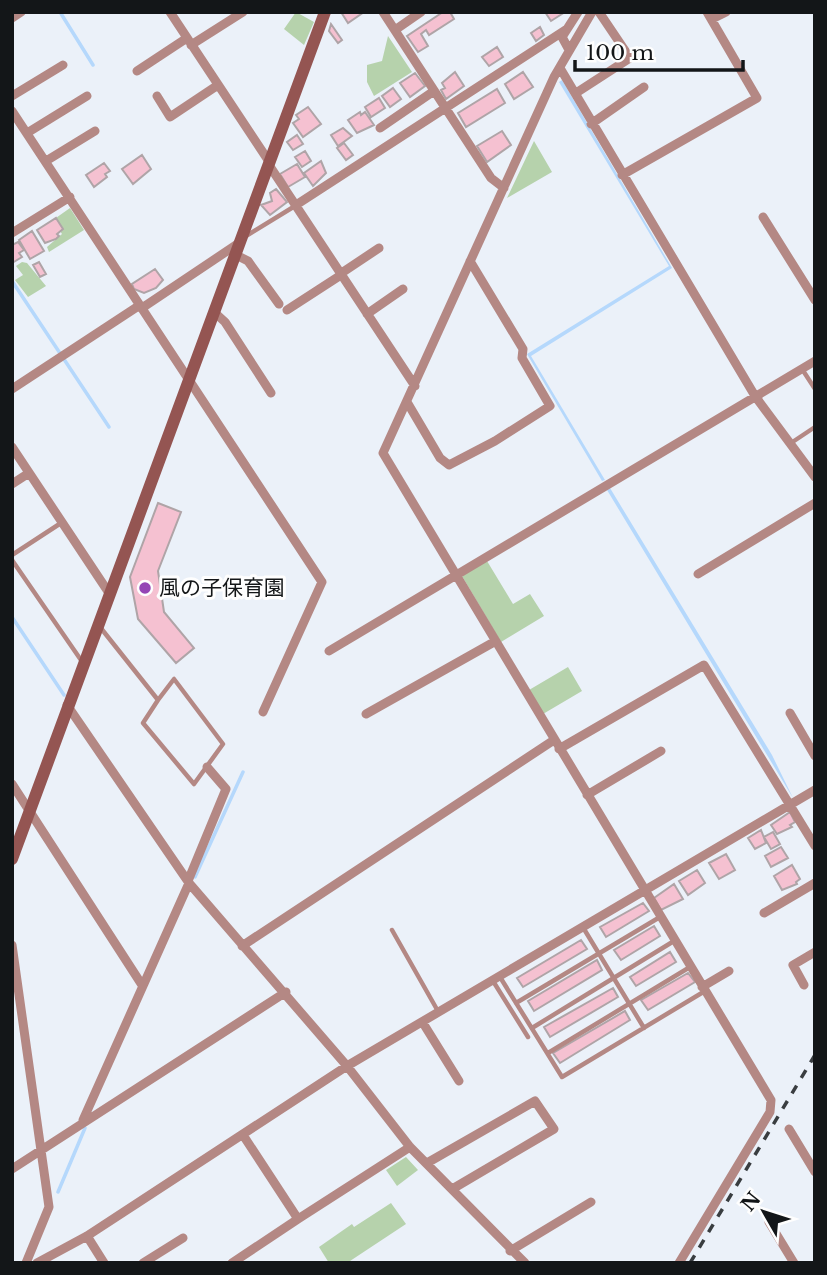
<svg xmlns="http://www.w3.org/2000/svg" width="827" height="1275" viewBox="0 0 827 1275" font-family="'Libre Baskerville','Noto Sans JP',serif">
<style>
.green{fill:#b6d2ac}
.water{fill:#b5d8fc}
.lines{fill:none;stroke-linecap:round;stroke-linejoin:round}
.stream{stroke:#b5d8fc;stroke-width:3.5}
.building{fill:#f5c1d1;stroke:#afa4a7;stroke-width:2}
.lane{stroke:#b48884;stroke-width:4.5}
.street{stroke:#b48884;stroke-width:9}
.secondary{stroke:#945552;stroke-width:12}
.rail{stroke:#393d40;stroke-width:3.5;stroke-dasharray:9 9;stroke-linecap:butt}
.poi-dot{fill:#9445b5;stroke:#fefefe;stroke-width:2.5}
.labels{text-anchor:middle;stroke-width:6;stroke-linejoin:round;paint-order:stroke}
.poi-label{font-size:21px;fill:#131618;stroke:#fefefe;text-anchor:start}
</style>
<rect width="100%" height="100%" fill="#ebf1f9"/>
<!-- green -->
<path class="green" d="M296 12 314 22 304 45 284 29Z
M388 36 412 72 374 96 367 82V65L382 61Z
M534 141 552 172 507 198Z
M70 208 84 230 49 252 47 247 62 234 53 220Z
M22 262 27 263 46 286 28 297 15 280 23 275 16 266Z
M487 561 513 604 530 594 544 616 501 642 462 576Z
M568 667 582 691 543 714 529 690Z
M406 1157 418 1170 397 1186 386 1170Z
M391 1203 406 1224 347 1263H329L319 1247 352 1224 354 1227Z"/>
<!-- water -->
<path class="water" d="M562 80 672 268 531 356 605 480 602 481 527 354 669 266 559 82Z
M610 488 772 755 793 798 607 490Z"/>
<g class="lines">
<!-- stream -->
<path class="stream" d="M60 12 93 65
M12 281 109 427
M12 617 64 695
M195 877 243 772
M58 1192 85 1128"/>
</g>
<!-- building -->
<path class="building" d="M341 12H364L348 23Z
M443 12H450L454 19 429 35 426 30 421 34 428 46 418 52 407 36Z
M545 12H565L551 21Z
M331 24 342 40 338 43 329 31Z
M540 27 544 35 536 41 531 33Z
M497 47 503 57 489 66 482 57Z
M455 72 464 86 446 99 441 90 445 88 442 83Z
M523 72 533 87 514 99 505 84Z
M415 73 425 86 410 97 400 83Z
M393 88 401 99 390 107 382 96Z
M497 89 505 103 466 127 458 113Z
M379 98 385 108 371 117 365 107Z
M308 107 321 124 303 137 293 123 299 119 296 115Z
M360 112 361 115 365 112 374 125 357 133 348 120Z
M343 128 352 136 338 146 331 135Z
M502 131 511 145 487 162 477 146Z
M297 135 303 144 293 150 287 142Z
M344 143 353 155 346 160 337 148Z
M305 151 311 161 302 167 295 157Z
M142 155 151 169 133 184 122 169Z
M321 161 326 173 313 186 304 173Z
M104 163 110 171 105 174 107 177 94 187 86 175Z
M297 164 305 177 288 187 280 174Z
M276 189 287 202 270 215 261 205 272 201 270 193Z
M56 218 63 229 57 234 59 236 56 239 45 243 37 230Z
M32 231 44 251 30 259 19 240Z
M18 242 24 250 19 253 22 257 12 263V245Z
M39 262 46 274 40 277 33 265Z
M155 269 163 280 156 288 144 293 134 289 132 284Z
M158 503 181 512 158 571 164 612 194 648 176 663 138 619 130 577Z
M790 812 795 822 790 825 792 827 777 834 771 825Z
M761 830 766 843 755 849 748 838Z
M773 832 780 844 771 849 764 837Z
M781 847 788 858 771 867 765 856Z
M726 854 735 870 719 879 709 863Z
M792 865 800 879 796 882 797 884 782 890 774 876Z
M697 870 705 883 688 895 679 881Z
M674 884 683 899 661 910 654 898Z
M643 903 649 911 606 937 600 927Z
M654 926 660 936 621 960 614 950Z
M581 940 587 949 523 987 517 978Z
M670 952 676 962 636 986 630 977Z
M597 960 602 970 534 1011 528 1001Z
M688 973 695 982 648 1010 641 1000Z
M613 988 618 997 550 1037 544 1027Z
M625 1011 630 1020 560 1063 553 1053Z"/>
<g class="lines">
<!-- lane -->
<path class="lane" d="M246 236 295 206
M802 369 815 389
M791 443 815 427
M12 555 61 523
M12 560 83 663
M100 627 158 700 143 723 194 784 223 744 174 679 158 700
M584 929 644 1028
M392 930 439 1013
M500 977 562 1077 705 991
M493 981 528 1037
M516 1003 660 917
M532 1028 674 941
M548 1053 690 967"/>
<!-- street -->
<path class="street" d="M170 12 270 163
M383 12 491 178 504 188
M592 12 554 77 383 453 771 1100 770 1112 679 1263
M12 18 21 12
M712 19 726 12
M395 30 421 12
M191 45 243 12
M568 48 562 37 578 12
M560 68 755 396 815 477
M137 71 187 38
M576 93 630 58 599 12
M12 96 63 65
M157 96 170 117 218 85
M12 111 322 582 263 712
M591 124 644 87
M380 128 434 91
M27 133 87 96
M46 161 95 131
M269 165 415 386
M622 175 757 98 707 12
M296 205 567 29
M763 217 815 300
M12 233 70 197
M236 255 248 261 279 304
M340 274 379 248
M142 308 239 243
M287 310 341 275
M214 312 225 322 271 393
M367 314 403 289
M12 389 140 305
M407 402 440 458 449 465 495 441 550 406 522 358 523 349 470 261
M12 447 109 593
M12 484 29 473
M698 574 815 503
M329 651 815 361
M67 705 189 883 347 1066 410 1147 525 1263
M790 713 815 756
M366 714 494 642
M559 749 704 665 815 846
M12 784 142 985
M587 795 661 751
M188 881 226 789 207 767
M764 913 815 883
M12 945 49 1207 26 1263
M242 946 554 740
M804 985 793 965 815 952
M702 987 729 971
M423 1023 459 1081
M83 1120 189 883
M789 1129 815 1172
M243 1135 298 1219 410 1147
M427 1163 535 1101 554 1129 454 1188
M12 1169 286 992
M769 1222 794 1263
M87 1236 104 1263
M510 1251 591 1202
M37 1263 87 1236 347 1066 815 790
M143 1263 183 1238
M232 1263 298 1219"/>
<!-- secondary -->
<path class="secondary" d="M12 859 325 12"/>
<!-- rail -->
<path class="rail" d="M690 1263 815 1055"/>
</g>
<!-- markers -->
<circle class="poi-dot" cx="145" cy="588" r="7"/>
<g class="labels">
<!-- poi labels -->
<g class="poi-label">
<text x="159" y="595">風の子保育園</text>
</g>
</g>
<!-- border -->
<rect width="827" height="1275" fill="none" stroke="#131618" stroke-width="28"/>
<!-- north arrow -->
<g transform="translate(764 1212) rotate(309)" stroke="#fefefe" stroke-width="5" paint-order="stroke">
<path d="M0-5L12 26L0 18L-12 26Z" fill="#131618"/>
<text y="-10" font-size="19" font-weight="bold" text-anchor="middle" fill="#131618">N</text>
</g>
<!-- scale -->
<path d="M575 60v10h168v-10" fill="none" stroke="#131618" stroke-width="3.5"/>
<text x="586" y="60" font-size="21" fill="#131618" stroke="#fefefe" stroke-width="5" paint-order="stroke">100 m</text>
</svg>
